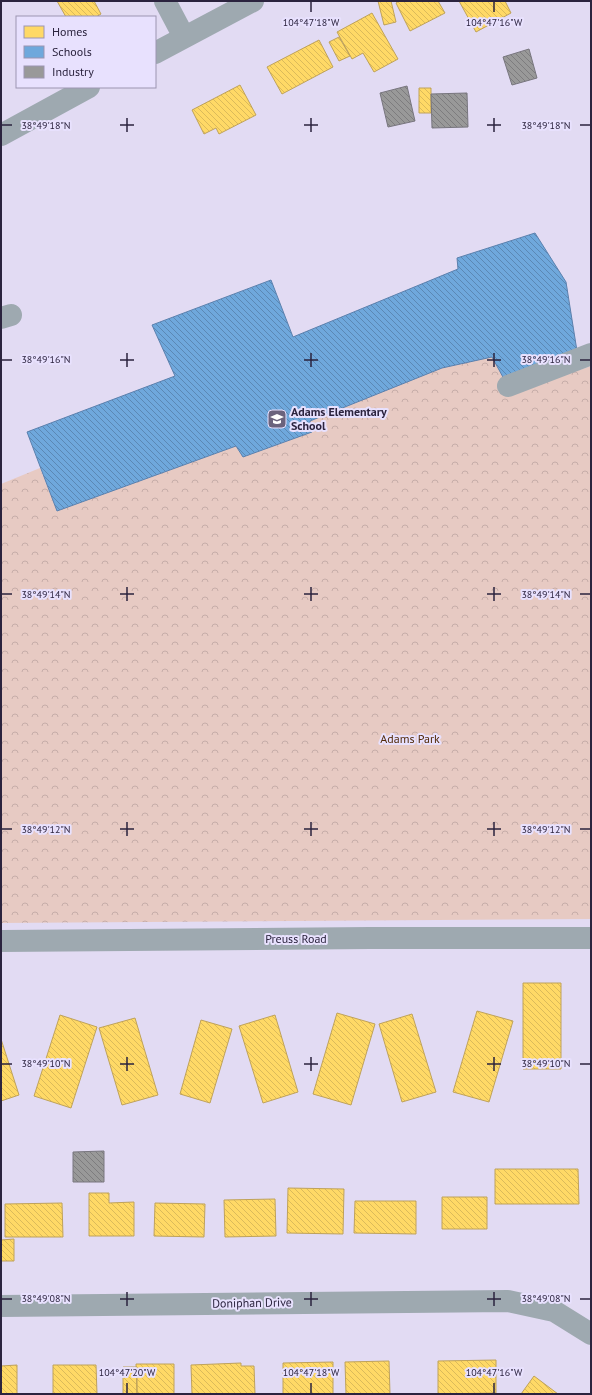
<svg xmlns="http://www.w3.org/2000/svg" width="592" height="1395" viewBox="0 0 592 1395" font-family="'PT Sans',sans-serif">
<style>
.forest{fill:url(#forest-crowns)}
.homes{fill:url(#homes-back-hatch);stroke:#bfa25a}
.schools{fill:url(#schools-back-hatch);stroke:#5b80ad}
.industry{fill:url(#industry-back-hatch);stroke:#78767e}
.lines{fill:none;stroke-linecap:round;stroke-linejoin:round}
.minor{stroke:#9ea9b0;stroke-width:22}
.ticks{fill:none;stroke:#2b233e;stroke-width:1.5}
.labels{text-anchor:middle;stroke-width:4;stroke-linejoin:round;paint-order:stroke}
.poi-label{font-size:12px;font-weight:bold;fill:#2b233e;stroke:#e8e1fe;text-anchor:start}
.park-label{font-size:12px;fill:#512a08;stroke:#e8e1fe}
.street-label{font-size:12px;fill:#2b233e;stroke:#e8e1fe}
.ticks-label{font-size:10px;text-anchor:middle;fill:#2b233e;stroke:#e8e1fe;stroke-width:4;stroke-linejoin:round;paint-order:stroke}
</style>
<defs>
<pattern id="forest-crowns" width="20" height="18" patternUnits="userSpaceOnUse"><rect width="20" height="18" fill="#e7cac3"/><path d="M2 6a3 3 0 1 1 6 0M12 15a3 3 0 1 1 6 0" fill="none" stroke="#c6ada9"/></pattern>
<pattern id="homes-back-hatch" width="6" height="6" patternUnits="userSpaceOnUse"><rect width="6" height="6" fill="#ffd966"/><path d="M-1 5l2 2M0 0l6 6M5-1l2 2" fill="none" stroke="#dbba5a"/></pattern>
<pattern id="schools-back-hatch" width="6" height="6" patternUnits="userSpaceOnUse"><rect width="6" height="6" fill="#6fa8dc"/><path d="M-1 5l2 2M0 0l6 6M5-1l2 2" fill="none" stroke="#5b88b4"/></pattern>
<pattern id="industry-back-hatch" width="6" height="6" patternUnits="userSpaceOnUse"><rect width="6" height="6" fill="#999"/><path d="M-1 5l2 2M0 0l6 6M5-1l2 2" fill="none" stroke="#7d7c7e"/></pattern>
</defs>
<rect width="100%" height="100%" fill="#e2dbf3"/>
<!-- forest -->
<path class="forest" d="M577 351 580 370 591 366V919L1 923V484L40 468 57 511 236 446 243 457 312 432 310 421 442 368 492 357 504 379Z"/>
<!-- homes -->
<path class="homes" d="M57 1H94L101 14 96 17H66Z
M378 1H391L396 22 384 25Z
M399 1H438L445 13 410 31 396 3Z
M459 1H505L511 13 476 32Z
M372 13 398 59 374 72 363 53 352 59 337 32Z
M339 37 350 56 339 61 329 42Z
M319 40 333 67 282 94 267 67Z
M240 85 256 115 219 134 216 128 204 134 192 110Z
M419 88H431V113H419Z
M523 983H561V1069H523Z
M477 1011 513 1021 489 1102 453 1092Z
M337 1013 375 1024 351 1105 313 1094Z
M412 1014 436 1092 402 1102 379 1024Z
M60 1015 97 1027 71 1108 34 1096Z
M275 1015 298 1092 263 1103 239 1026Z
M135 1018 158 1095 122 1105 99 1028Z
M201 1020 232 1029 210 1103 180 1094Z
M1 1039 19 1095 1 1101Z
M495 1169H578L579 1204H495Z
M288 1188 344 1189 343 1234 287 1233Z
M89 1193H109V1203L134 1202V1236H89Z
M442 1197H487V1229H442Z
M275 1199 276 1236 225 1237 224 1200Z
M355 1201H416V1234L354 1233Z
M62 1203 63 1237H5V1204Z
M155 1203 205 1204 204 1237 154 1236Z
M14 1239V1261H1V1240Z
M496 1360V1393L438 1394V1361Z
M389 1361 390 1394H346L345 1362Z
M333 1362V1394H283V1363Z
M241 1363V1366H254L255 1394H192L191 1365Z
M136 1364H174V1394H137Z
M17 1365V1394H1V1366Z
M53 1365H96L97 1394H53Z
M123 1367H137V1394H123Z
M534 1376 558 1394H521Z"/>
<!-- schools -->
<path class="schools" d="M535 233 566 282 577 351 504 379 492 357 442 368 310 421 312 432 243 457 236 446 57 511 27 432 175 376 152 325 271 280 293 337 458 269 457 258Z"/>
<!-- industry -->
<path class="industry" d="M529 49 537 78 512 85 503 57Z
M407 86 415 121 388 127 380 93Z
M467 93 468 127 432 128 431 94Z
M104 1151V1182H73V1152Z"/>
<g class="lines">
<!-- minor -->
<path class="minor" d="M165 1 184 37
M155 53 253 1
M1 135 89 87
M1 318 11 315
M508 386 591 354
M1 941 370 938H591
M1 1306 508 1301 554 1311 591 1334"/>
</g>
<!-- ticks -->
<path class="ticks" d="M311 2V12M494 2V12M127 118V132M311 118V132M494 118V132M2 125H12M120 125H134M304 125H318M487 125H501M580 125H590M127 353V367M311 353V367M494 353V367M2 360H12M120 360H134M304 360H318M487 360H501M580 360H590M127 587V601M311 587V601M494 587V601M2 594H12M120 594H134M304 594H318M487 594H501M580 594H590M127 822V836M311 822V836M494 822V836M2 829H12M120 829H134M304 829H318M487 829H501M580 829H590M127 1057V1071M311 1057V1071M494 1057V1071M2 1064H12M120 1064H134M304 1064H318M487 1064H501M580 1064H590M127 1292V1306M311 1292V1306M494 1292V1306M2 1299H12M120 1299H134M304 1299H318M487 1299H501M580 1299H590M127 1383V1393M311 1383V1393M494 1383V1393"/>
<!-- icons -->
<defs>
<symbol id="school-square" viewBox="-11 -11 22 22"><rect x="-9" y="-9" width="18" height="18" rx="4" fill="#6b637d" stroke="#e8e1fe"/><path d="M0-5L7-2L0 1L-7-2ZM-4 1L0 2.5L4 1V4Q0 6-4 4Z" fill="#fff"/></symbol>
</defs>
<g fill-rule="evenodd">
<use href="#school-square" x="266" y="408" width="22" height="22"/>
</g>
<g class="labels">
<!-- poi labels -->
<g class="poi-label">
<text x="291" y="416">Adams Elementary<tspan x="291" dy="14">School</tspan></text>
</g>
<!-- park labels -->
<g class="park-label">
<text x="410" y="743">Adams Park</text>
</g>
<!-- street labels -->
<g class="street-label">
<text x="296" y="943">Preuss Road</text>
<text transform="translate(252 1303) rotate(-1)" y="4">Doniphan Drive</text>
</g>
</g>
<g class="ticks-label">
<text x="311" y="26">104°47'18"W</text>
<text x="494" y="26">104°47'16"W</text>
<text x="46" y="129">38°49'18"N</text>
<text x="546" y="129">38°49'18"N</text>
<text x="46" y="363">38°49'16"N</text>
<text x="546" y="363">38°49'16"N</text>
<text x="46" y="598">38°49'14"N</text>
<text x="546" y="598">38°49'14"N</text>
<text x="46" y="833">38°49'12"N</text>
<text x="546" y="833">38°49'12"N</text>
<text x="46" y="1067">38°49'10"N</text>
<text x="546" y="1067">38°49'10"N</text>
<text x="46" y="1302">38°49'08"N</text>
<text x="546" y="1302">38°49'08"N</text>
<text x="127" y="1376">104°47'20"W</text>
<text x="311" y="1376">104°47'18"W</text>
<text x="494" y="1376">104°47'16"W</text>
</g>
<!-- border -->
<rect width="592" height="1395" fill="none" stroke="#2b233e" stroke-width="4"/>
<!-- legend -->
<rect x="16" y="16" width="140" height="72" fill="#e8e1fe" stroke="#9c95b1"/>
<rect x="24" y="26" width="20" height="12" fill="#ffd966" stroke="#9c95b1"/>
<text x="52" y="36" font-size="12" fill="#2b233e">Homes</text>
<rect x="24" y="46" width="20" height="12" fill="#6fa8dc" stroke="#9c95b1"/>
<text x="52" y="56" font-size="12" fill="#2b233e">Schools</text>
<rect x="24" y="66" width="20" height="12" fill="#999999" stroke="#9c95b1"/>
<text x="52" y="76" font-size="12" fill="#2b233e">Industry</text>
</svg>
